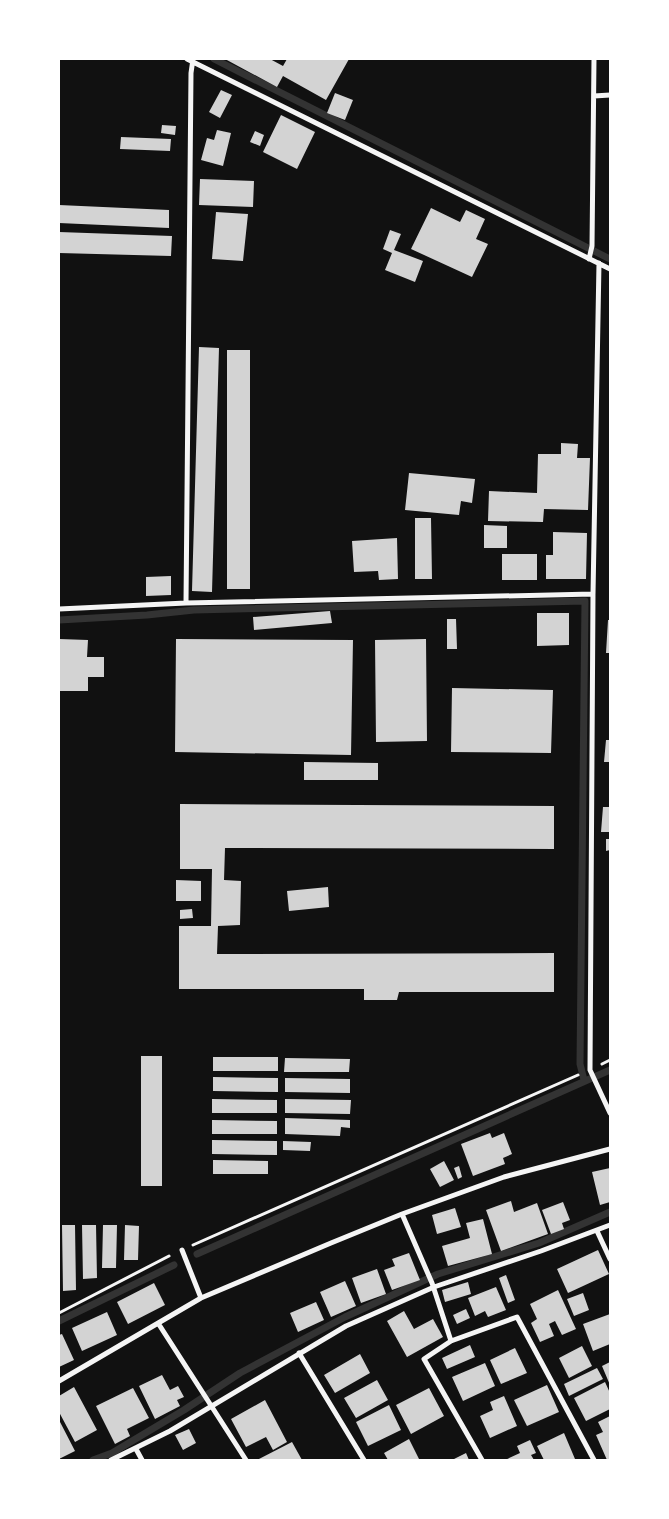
<svg xmlns="http://www.w3.org/2000/svg" width="669" height="1519" viewBox="0 0 669 1519" font-family="'PT Sans Narrow',sans-serif">
<style>
.lines{fill:none;stroke-linecap:round;stroke-linejoin:round}
.stream{stroke:#333;stroke-width:7}
.building{fill:#d3d3d3}
.path{stroke:#f5f5f5;stroke-width:3}
.minor{stroke:#f5f5f5;stroke-width:5}
</style>
<rect width="100%" height="100%" fill="#111"/>
<g class="lines">
<!-- stream -->
<path class="stream" d="M214 59 610 259
M59 620 147 615 194 610 585 601 580 1064 584 1080
M197 1254 610 1070
M59 1321 174 1265
M93 1460 112 1453 184 1410 240 1373 345 1317 438 1274 539 1243 610 1212"/>
</g>
<!-- building -->
<path class="building" d="M225 59H270L283 66 287 59H349L326 100 283 76 277 87Z
M221 90 232 95 220 118 209 112Z
M335 93 353 100 345 120 327 113Z
M281 115 315 132 297 169 263 152Z
M162 125 176 126 175 135 161 133Z
M217 130 231 133 223 166 201 160 207 138 214 140Z
M255 131 264 135 260 146 250 142Z
M121 137 171 139 170 151 120 149Z
M200 179 254 181 253 207 199 205Z
M59 205 169 210V228L59 223Z
M431 208 460 222 466 210 485 219 476 239 488 244 472 277 411 249Z
M216 212 248 214 243 261 212 259Z
M390 230 401 234 394 250 423 261 415 282 385 270 392 253 383 249Z
M59 232 172 236 171 256 59 253Z
M199 347 219 348 212 592 192 591Z
M227 350H250V589H227Z
M561 443 578 444 577 458H590L588 510 544 509 543 522 488 521 489 491 537 493 538 454H561Z
M409 473 475 479 472 503 461 501 459 515 405 510Z
M415 518H431L432 579H415Z
M484 525 507 526V548H484Z
M553 532 587 533 586 579H546V555H553Z
M397 538 398 579 379 580 378 571 354 572 352 541Z
M502 554H537V580H502Z
M171 576V595L146 596V577Z
M330 611 332 623 254 630 253 617Z
M537 613H569V645L537 646Z
M447 619H456L457 649H447Z
M608 620H610V653H606Z
M59 639 88 640 87 657H104V677H88V691H59Z
M176 639 353 640 351 755 175 752Z
M426 639 427 741 376 742 375 640Z
M452 688 553 690 551 753 451 752Z
M606 740H610V762H604Z
M304 762 378 763V780H304Z
M180 804 554 806V849L225 848 224 880 241 881 240 925 218 926 217 954 554 953V992H399L397 1000H364V989H179V926H211L212 869H180Z
M603 807H610V832H601Z
M606 839H610V850L606 851Z
M176 880 201 881V901H176Z
M328 887 329 907 289 911 287 891Z
M192 909 193 918 180 919V910Z
M141 1056H162V1186H141Z
M213 1057H278V1071H213Z
M285 1058 350 1059 349 1072H284Z
M213 1077 278 1078V1092L213 1091Z
M285 1078 350 1079V1093L285 1092Z
M212 1099 277 1100V1113H212Z
M285 1099 351 1100 350 1114 285 1113Z
M285 1118 350 1120V1128L341 1127 340 1136 285 1134Z
M212 1120 277 1121V1134H212Z
M490 1133 492 1138 504 1133 512 1154 503 1158 505 1164 473 1176 461 1144Z
M212 1140 277 1141V1155L212 1154Z
M283 1141 311 1142 310 1151 283 1150Z
M213 1160 268 1161V1174H213Z
M444 1161 454 1180 440 1187 430 1169Z
M459 1166 462 1177 458 1179 454 1168Z
M610 1168V1202L600 1205 592 1172Z
M511 1201 514 1212 537 1203 548 1234 501 1251 486 1210Z
M563 1202 570 1220 562 1223 564 1229 551 1234 542 1210Z
M455 1208 461 1227 437 1234 432 1215Z
M483 1219 492 1254 448 1266 442 1246 470 1238 466 1223Z
M62 1225H75L76 1290 63 1291Z
M82 1225H96L97 1278 83 1279Z
M103 1225H117L116 1268H102Z
M125 1225 139 1226 138 1260H124Z
M598 1250 609 1274 568 1293 557 1269Z
M409 1253 420 1280 392 1290 384 1270 395 1266 392 1259Z
M377 1269 386 1294 361 1303 352 1278Z
M506 1275 515 1300 508 1303 499 1278Z
M345 1281 356 1306 331 1317 320 1292Z
M468 1282 471 1294 445 1302 442 1290Z
M154 1283 165 1305 128 1324 117 1302Z
M496 1287 506 1310 488 1317 485 1311 475 1316 468 1298Z
M558 1290 576 1329 562 1335 555 1321 549 1324 554 1336 540 1342 531 1323 537 1319 530 1304Z
M583 1293 589 1310 574 1316 567 1299Z
M316 1302 324 1320 298 1332 290 1313Z
M466 1309 470 1318 457 1324 453 1315Z
M404 1311 414 1329 433 1319 443 1337 407 1357 387 1321Z
M107 1312 117 1335 82 1351 72 1328Z
M610 1314V1344L593 1351 583 1324Z
M62 1334 74 1360 59 1367V1335Z
M470 1345 475 1357 447 1369 442 1358Z
M582 1346 592 1366 569 1378 559 1358Z
M515 1348 527 1373 501 1384 490 1360Z
M360 1354 370 1373 335 1393 324 1375Z
M610 1362V1385L602 1366Z
M485 1363 495 1386 463 1401 452 1377Z
M597 1368 603 1379 569 1396 564 1384Z
M162 1375 170 1390 178 1386 184 1397 177 1400 180 1406 155 1419 139 1386Z
M377 1380 388 1400 356 1418 344 1398Z
M605 1382 610 1393V1409L586 1421 574 1398Z
M547 1385 559 1412 527 1426 514 1400Z
M74 1387 97 1430 75 1442 59 1412V1396Z
M133 1388 149 1418 127 1429 130 1436 115 1444 96 1406Z
M429 1388 444 1416 411 1434 396 1405Z
M504 1396 517 1426 490 1438 480 1416 493 1410 490 1402Z
M265 1400 287 1442 273 1450 266 1437 246 1447 231 1419Z
M389 1405 401 1430 368 1446 356 1422Z
M610 1416V1459L607 1460 596 1435 603 1432 598 1422Z
M59 1420 75 1451 59 1459Z
M189 1429 196 1443 183 1450 175 1435Z
M564 1433 575 1459 572 1460H544L537 1446Z
M409 1439 419 1459 416 1460H388L384 1453Z
M530 1440 536 1453 531 1455 534 1460H505L520 1453 517 1446Z
M292 1442 302 1460H257Z
M466 1453 469 1460H452Z"/>
<g class="lines">
<!-- path -->
<path class="path" d="M602 1064 610 1060
M193 1245 578 1075
M59 1313 169 1256"/>
<!-- minor -->
<path class="minor" d="M187 59 610 269
M594 96 610 95
M589 259 592 246 594 59
M599 263 593 594 590 1070 610 1113
M186 603 191 73 193 59
M59 609 186 603 593 594
M402 1214 432 1283 451 1341
M597 1231 610 1259
M182 1250 201 1298
M158 1323 246 1460
M299 1353 364 1460
M59 1381 201 1298 331 1243 402 1214 504 1177 610 1149
M136 1449 142 1460
M111 1460 170 1431 346 1326 434 1287 541 1251 610 1225
M482 1460 424 1359 451 1341 517 1317 594 1460"/>
</g>
<!-- border -->
<rect width="669" height="1519" fill="none" stroke="#ffffff" stroke-width="120"/>
</svg>
